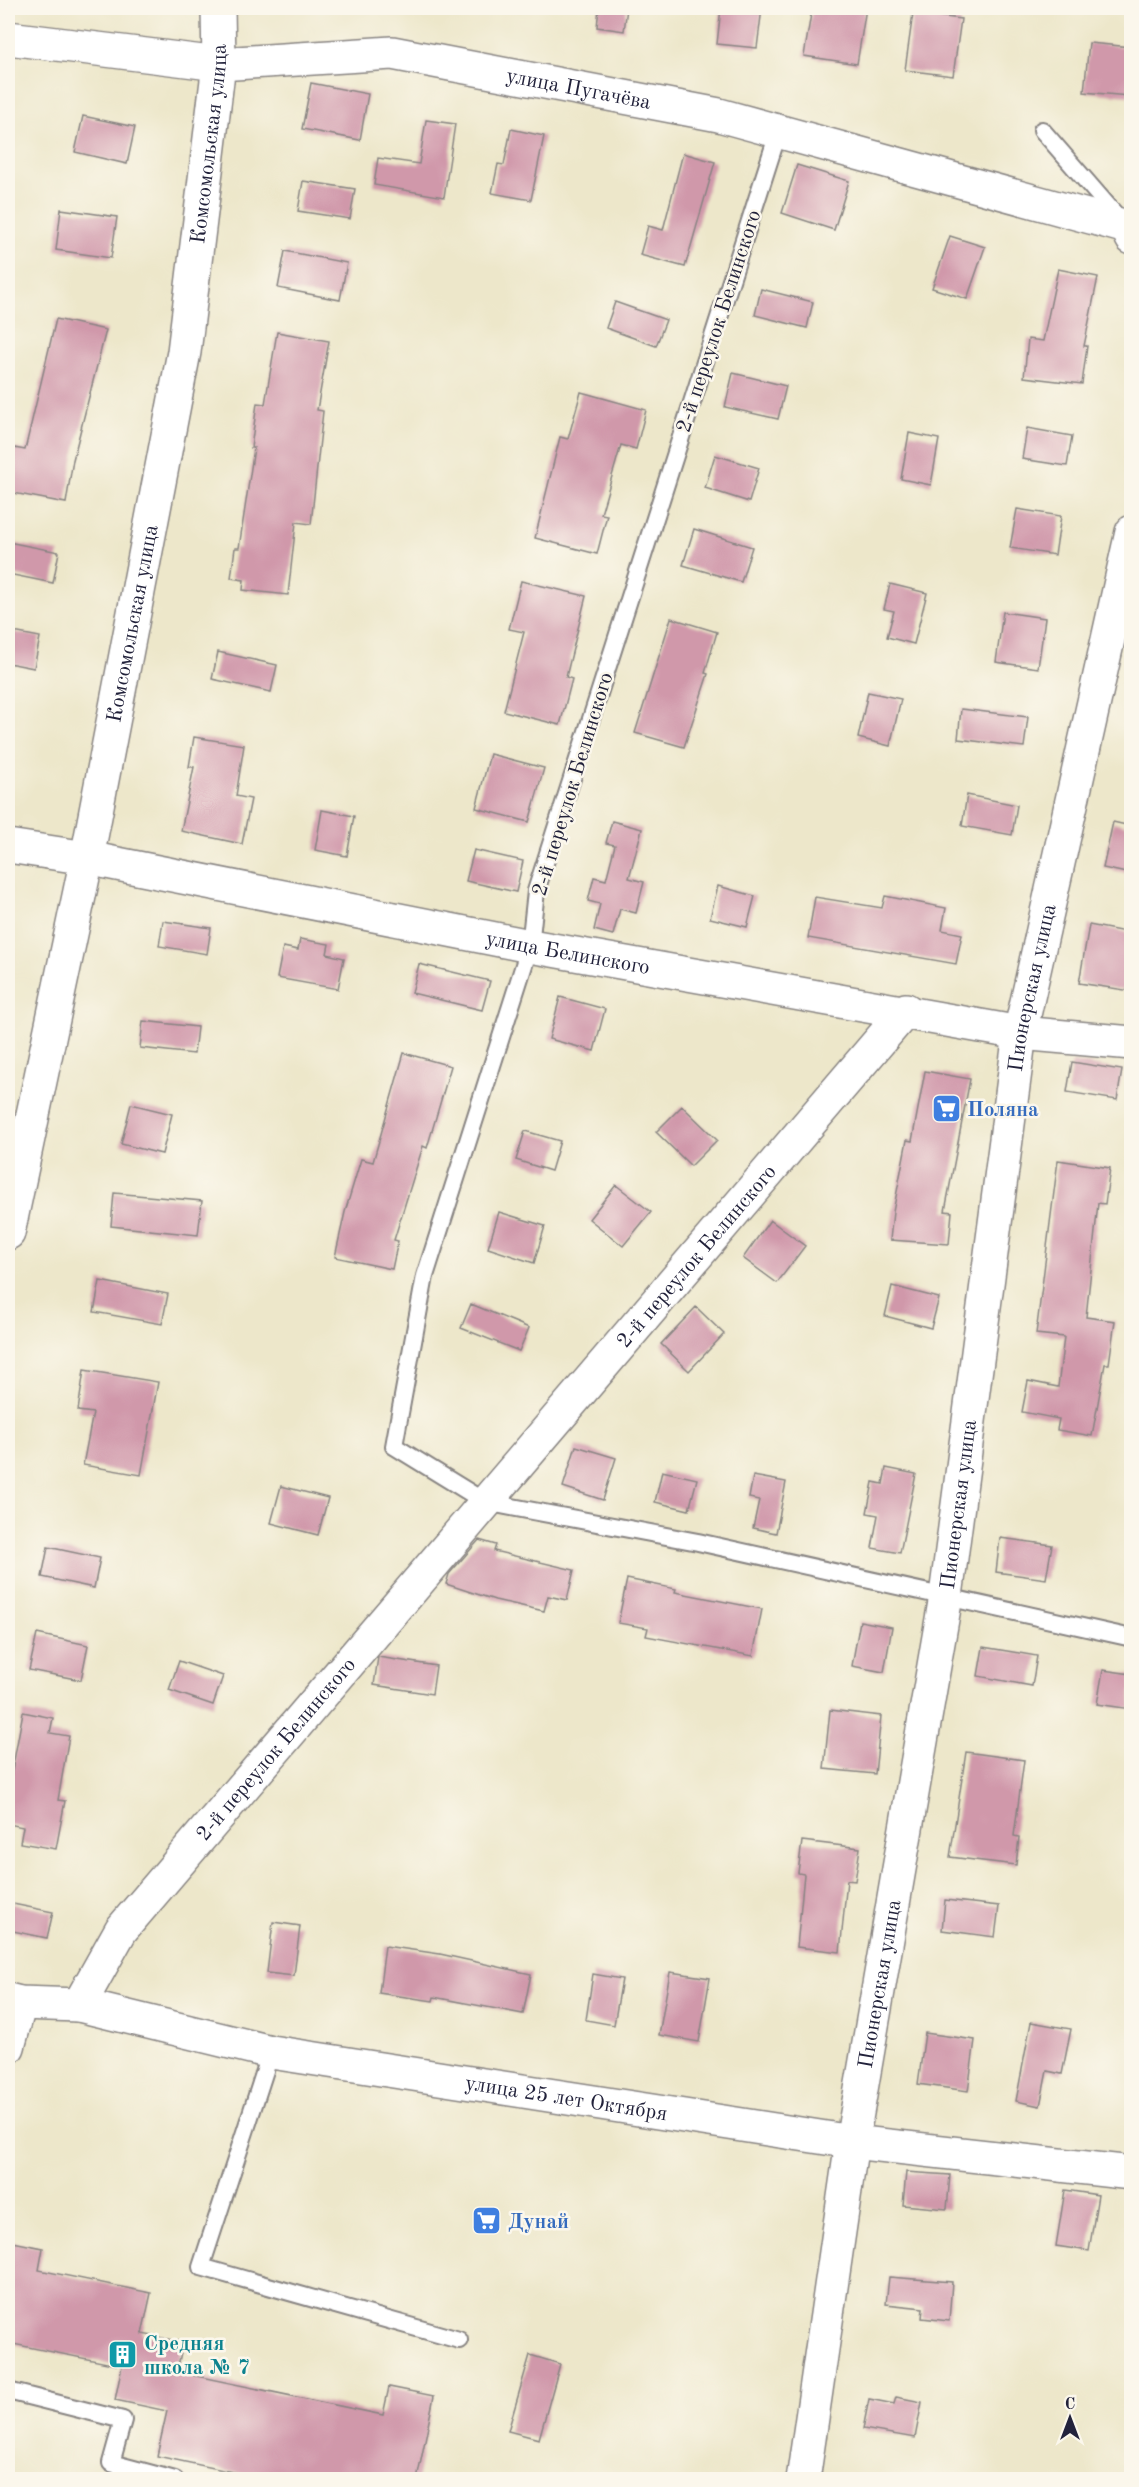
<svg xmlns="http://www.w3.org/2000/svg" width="1139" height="2487" viewBox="0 0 1139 2487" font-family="'Old Standard TT',serif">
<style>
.building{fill:#d098aa}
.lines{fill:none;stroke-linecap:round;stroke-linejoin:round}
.service-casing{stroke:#888482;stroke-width:20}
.minor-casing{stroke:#888482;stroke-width:36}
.tertiary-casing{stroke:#888482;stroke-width:36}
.service{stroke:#fff;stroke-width:16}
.minor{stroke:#fff;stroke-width:33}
.tertiary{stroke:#fff;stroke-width:33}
.labels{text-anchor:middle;stroke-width:5;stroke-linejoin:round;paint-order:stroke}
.street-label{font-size:21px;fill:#22223b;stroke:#fbf7ec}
.shop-label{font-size:21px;font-weight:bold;fill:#366cbe;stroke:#fbf7ec;text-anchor:start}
.culture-label{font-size:21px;font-weight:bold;fill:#0d838f;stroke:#fbf7ec;text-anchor:start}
</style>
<rect width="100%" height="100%" fill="#fbf7ec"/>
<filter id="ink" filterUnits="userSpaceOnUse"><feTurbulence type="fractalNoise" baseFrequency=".0167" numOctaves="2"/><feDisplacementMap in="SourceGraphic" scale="12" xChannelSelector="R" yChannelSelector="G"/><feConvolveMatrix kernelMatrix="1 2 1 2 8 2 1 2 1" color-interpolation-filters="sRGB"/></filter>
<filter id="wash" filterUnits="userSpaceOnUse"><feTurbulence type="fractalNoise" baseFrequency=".008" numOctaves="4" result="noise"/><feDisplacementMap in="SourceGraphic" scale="24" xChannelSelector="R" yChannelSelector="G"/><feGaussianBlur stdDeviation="1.35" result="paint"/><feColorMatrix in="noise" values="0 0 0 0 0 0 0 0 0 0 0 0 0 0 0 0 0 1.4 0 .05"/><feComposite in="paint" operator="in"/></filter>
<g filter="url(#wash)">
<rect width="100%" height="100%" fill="#ede7ca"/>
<g id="blocks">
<!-- building -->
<path class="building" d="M599 8H627L624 31 597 27Z
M721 8H762L757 48 717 44Z
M812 8H866L857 64 804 56Z
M913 13 961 19 953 76 905 70Z
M1089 43 1131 47 1129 96 1084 92Z
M311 83 368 94 360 140 302 129Z
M83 116 135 127 127 164 75 152Z
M426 120 455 124 444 197 374 185 378 158 419 164Z
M511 129 544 136 531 200 492 193 498 164 504 165Z
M683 153 715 162 685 267 640 255 648 226 663 230Z
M797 165 849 181 834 230 782 213Z
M303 181 355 189 350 219 298 211Z
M61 209 117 217 111 258 56 250Z
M950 236 985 247 967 299 932 288Z
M285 251 347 263 340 300 278 288Z
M1058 269 1098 277 1084 346H1087L1082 384 1024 377 1028 339 1043 341Z
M761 289 813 302 807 328 755 315Z
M615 302 666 320 656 346 606 328Z
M56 319 106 330 73 460 66 503 8 492 14 448 25 450Z
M277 332 329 341 317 410 323 411 311 524 296 522 288 595 243 590 244 580 231 578 235 548H239L254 448H251L257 403 265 404Z
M733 373 786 386 778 419 725 407Z
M581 392 646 410 636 449 621 445 601 514 607 515 597 554 535 538 560 437 568 439Z
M1027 428 1072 436 1067 466 1022 459Z
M909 433 939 439 931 485 901 479Z
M715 455 759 468 749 502 705 488Z
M1017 509 1061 516 1055 555 1010 548Z
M694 529 752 547 741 582 683 565Z
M8 542 59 552 53 583 8 574Z
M521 581 586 596 566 677 572 679 560 725 504 711 524 632 509 629Z
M890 584 927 593 914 644 887 637 894 611 884 609Z
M1003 612 1045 618 1038 668 996 662Z
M671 618 717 632 705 673 708 674 684 747 635 733Z
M8 631 40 637 34 668 8 663Z
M218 652 277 665 271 692 212 679Z
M868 692 901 699 890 746 858 738Z
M961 709 1028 717 1024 747 958 739Z
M194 737 244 745 236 796 251 799 242 844 181 831 194 767H189Z
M490 754 544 768 529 822 476 808Z
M967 795 1017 805 1012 835 962 826Z
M322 810 354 816 347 856 315 850Z
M612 821 642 829 629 878 644 882 636 913 620 909 613 935 594 930 600 904 588 901 594 877 606 880 615 845 606 843Z
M1113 822 1131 826V874L1103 868Z
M474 850 523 861 516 892 466 881Z
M718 886 755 896 747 927 710 918Z
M885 896 946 908 942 930 962 934 956 964 808 938 815 897 882 908Z
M163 921 211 928 207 954 159 946Z
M1089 925 1131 933V991L1079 983Z
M300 939 329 944 327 954 344 958 338 989 277 978 283 947 298 950Z
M419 964 490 981 482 1010 412 993Z
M560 997 605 1009 594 1051 549 1039Z
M143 1021 197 1027 194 1054 140 1048Z
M404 1053 451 1066 427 1148 423 1146 394 1240 398 1241 392 1269 335 1257 345 1212 361 1159 373 1162Z
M1072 1062 1122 1070 1117 1100 1067 1092Z
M925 1071 970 1079 945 1211 952 1212 949 1244 890 1240 893 1212 907 1140 912 1141Z
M131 1104 172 1114 162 1154 121 1144Z
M682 1106 717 1140 691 1166 656 1132Z
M525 1131 560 1141 551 1171 516 1160Z
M1058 1160 1110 1168 1105 1204 1098 1203 1086 1317 1115 1321 1109 1364H1105L1092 1436 1057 1430 1059 1419 1022 1412 1028 1381 1058 1387 1064 1337 1036 1334Z
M616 1185 651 1212 623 1246 589 1219Z
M114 1193 202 1201 198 1235 111 1226Z
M499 1212 545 1226 534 1263 488 1248Z
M770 1220 805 1246 777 1283 743 1258Z
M100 1281 168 1294 162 1324 94 1312Z
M892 1286 939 1298 931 1328 885 1316Z
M471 1304 529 1328 519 1351 461 1328Z
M696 1307 724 1334 689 1371 661 1344Z
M84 1370 158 1382 141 1475 83 1465 93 1413 78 1411Z
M576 1446 616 1458 603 1500 563 1487Z
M886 1468 916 1474 900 1553 872 1548 878 1515 867 1513 873 1482 883 1484Z
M662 1471 697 1479 689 1510 655 1502Z
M753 1476 786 1482 776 1533 753 1528 759 1500 749 1498Z
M281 1486 328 1498 318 1535 271 1523Z
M1000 1538 1052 1545 1046 1579 996 1572Z
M479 1540 496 1545 494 1551 574 1570 567 1600 548 1596 544 1611 495 1600 446 1584 449 1574Z
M48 1547 100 1558 94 1588 42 1577Z
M627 1579 676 1589 675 1592 762 1609 753 1656 646 1636 648 1628 618 1623Z
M860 1621 892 1627 884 1672 852 1666Z
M37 1634 88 1645 81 1680 29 1670Z
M983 1647 1037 1656 1032 1686 978 1676Z
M378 1657 436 1666 432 1694 374 1685Z
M179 1661 223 1676 213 1705 169 1690Z
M1103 1670 1131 1674V1709L1097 1704Z
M830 1710 881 1716 875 1774 824 1769Z
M23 1712 53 1718 50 1733 69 1736 58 1800 65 1801 56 1849 20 1843 23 1827 8 1824V1793Z
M966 1752 1024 1760 1014 1836 1019 1837 1016 1865 950 1857Z
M802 1841 860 1848 855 1881 847 1880 840 1952 797 1947 804 1874 798 1873Z
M945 1900 999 1906 995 1937 942 1930Z
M8 1903 53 1912 47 1938 8 1930Z
M273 1922 300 1926 294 1976 267 1973Z
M385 1946 440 1954 531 1974 523 2014 434 1997 433 2001 379 1993Z
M670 1972 710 1978 699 2042 659 2035Z
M593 1974 622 1979 614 2025 586 2020Z
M1031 2022 1071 2029 1062 2074 1047 2071 1040 2106 1016 2101Z
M925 2033 975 2040 968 2091 918 2084Z
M906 2172 950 2175 947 2209 903 2205Z
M1065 2190 1098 2195 1089 2251 1056 2246Z
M8 2241 43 2248 39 2270 151 2293 142 2334 183 2342 177 2372 383 2415 389 2387 434 2396 417 2480H270L157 2456 167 2411 115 2400 122 2366 8 2343Z
M889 2277 952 2282 949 2321 922 2318 923 2308 886 2304Z
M530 2355 560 2364 539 2439 508 2431Z
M896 2397 922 2402 915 2438 863 2429 869 2399 894 2404Z"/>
</g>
</g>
<g filter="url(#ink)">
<use href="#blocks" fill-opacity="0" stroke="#888482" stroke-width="1.5"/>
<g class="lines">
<defs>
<path id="service" d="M779 130 536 891 530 946 425 1276 394 1446 485 1502 698 1542 1132 1638
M1042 130 1120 220
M271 2052 201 2267 459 2340
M8 2391 123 2420 111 2463 175 2480"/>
<g id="minor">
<path id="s1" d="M8 38 219 64 392 53 719 115 1127 227 1132 238"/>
<path id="s2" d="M8 846 87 858 530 946 1020 1033 1132 1043"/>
<path id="s3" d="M8 1233 87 858 184 352 219 64 218 8"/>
<path id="s4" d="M8 2000 20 2003 79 2005 271 2052 852 2142 1132 2173"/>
<path id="s5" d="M79 2005 121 1930 906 1010"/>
<path d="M8 2047 20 2003"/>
</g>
<g id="tertiary">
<path id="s6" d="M803 2480 852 2142 946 1596 1020 1033 1132 532"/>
</g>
</defs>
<!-- service casing -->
<use href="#service" class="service-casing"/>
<!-- minor casing -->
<use href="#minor" class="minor-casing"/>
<!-- tertiary casing -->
<use href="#tertiary" class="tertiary-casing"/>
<!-- service -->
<use href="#service" class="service"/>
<!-- minor -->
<use href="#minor" class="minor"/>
<!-- tertiary -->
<use href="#tertiary" class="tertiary"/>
</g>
</g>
<!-- icons -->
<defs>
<symbol id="supermarket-square" viewBox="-11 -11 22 22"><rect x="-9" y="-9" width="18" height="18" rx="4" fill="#3f7fe0" stroke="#fbf7ec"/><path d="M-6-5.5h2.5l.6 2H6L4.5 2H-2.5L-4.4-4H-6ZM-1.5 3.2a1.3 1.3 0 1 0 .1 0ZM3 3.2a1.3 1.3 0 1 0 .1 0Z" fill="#fff"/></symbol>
<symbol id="building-square" viewBox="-11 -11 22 22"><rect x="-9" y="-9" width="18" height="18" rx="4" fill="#0f9aa8" stroke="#fbf7ec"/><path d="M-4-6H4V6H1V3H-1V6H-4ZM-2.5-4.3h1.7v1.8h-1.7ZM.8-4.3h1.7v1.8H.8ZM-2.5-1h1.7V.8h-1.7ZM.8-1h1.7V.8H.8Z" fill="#fff"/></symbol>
</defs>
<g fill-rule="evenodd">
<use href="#supermarket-square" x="930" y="1092" width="33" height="33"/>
<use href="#supermarket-square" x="470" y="2204" width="33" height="33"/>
<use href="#building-square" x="106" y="2338" width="33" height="33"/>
</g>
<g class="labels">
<!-- street labels -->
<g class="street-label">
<text dy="7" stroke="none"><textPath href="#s1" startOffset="576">улица Пугачёва</textPath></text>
<text dy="7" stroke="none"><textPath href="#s3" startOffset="1108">Комсомольская улица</textPath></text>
<text transform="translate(718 321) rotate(-72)" y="7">2-й переулок Белинского</text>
<text dy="7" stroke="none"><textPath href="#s3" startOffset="622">Комсомольская улица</textPath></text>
<text transform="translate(572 784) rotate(-73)" y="7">2-й переулок Белинского</text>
<text dy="7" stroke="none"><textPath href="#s2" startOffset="570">улица Белинского</textPath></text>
<text dy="7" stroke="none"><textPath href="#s6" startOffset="1510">Пионерская улица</textPath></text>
<text dy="7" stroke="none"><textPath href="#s5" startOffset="972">2-й переулок Белинского</textPath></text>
<text dy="7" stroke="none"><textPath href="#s6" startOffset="988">Пионерская улица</textPath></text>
<text dy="7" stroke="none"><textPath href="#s5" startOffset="324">2-й переулок Белинского</textPath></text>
<text dy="7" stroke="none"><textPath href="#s6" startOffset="502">Пионерская улица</textPath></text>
<text dy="7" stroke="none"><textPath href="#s4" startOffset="568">улица 25 лет Октября</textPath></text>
</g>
<!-- shop labels -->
<g class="shop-label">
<text x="967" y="1116">Поляна</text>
<text x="508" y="2228">Дунай</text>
</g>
<!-- culture labels -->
<g class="culture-label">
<text x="144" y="2350">Средняя<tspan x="144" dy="24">школа № 7</tspan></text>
</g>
</g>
<!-- margin -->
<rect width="1139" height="2487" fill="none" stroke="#fbf7ec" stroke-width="30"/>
<!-- north arrow -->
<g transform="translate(1070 2418)" stroke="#fbf7ec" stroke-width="4.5" paint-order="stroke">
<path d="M0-4.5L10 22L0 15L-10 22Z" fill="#22223b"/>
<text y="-9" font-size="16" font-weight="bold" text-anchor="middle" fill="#22223b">С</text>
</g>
</svg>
